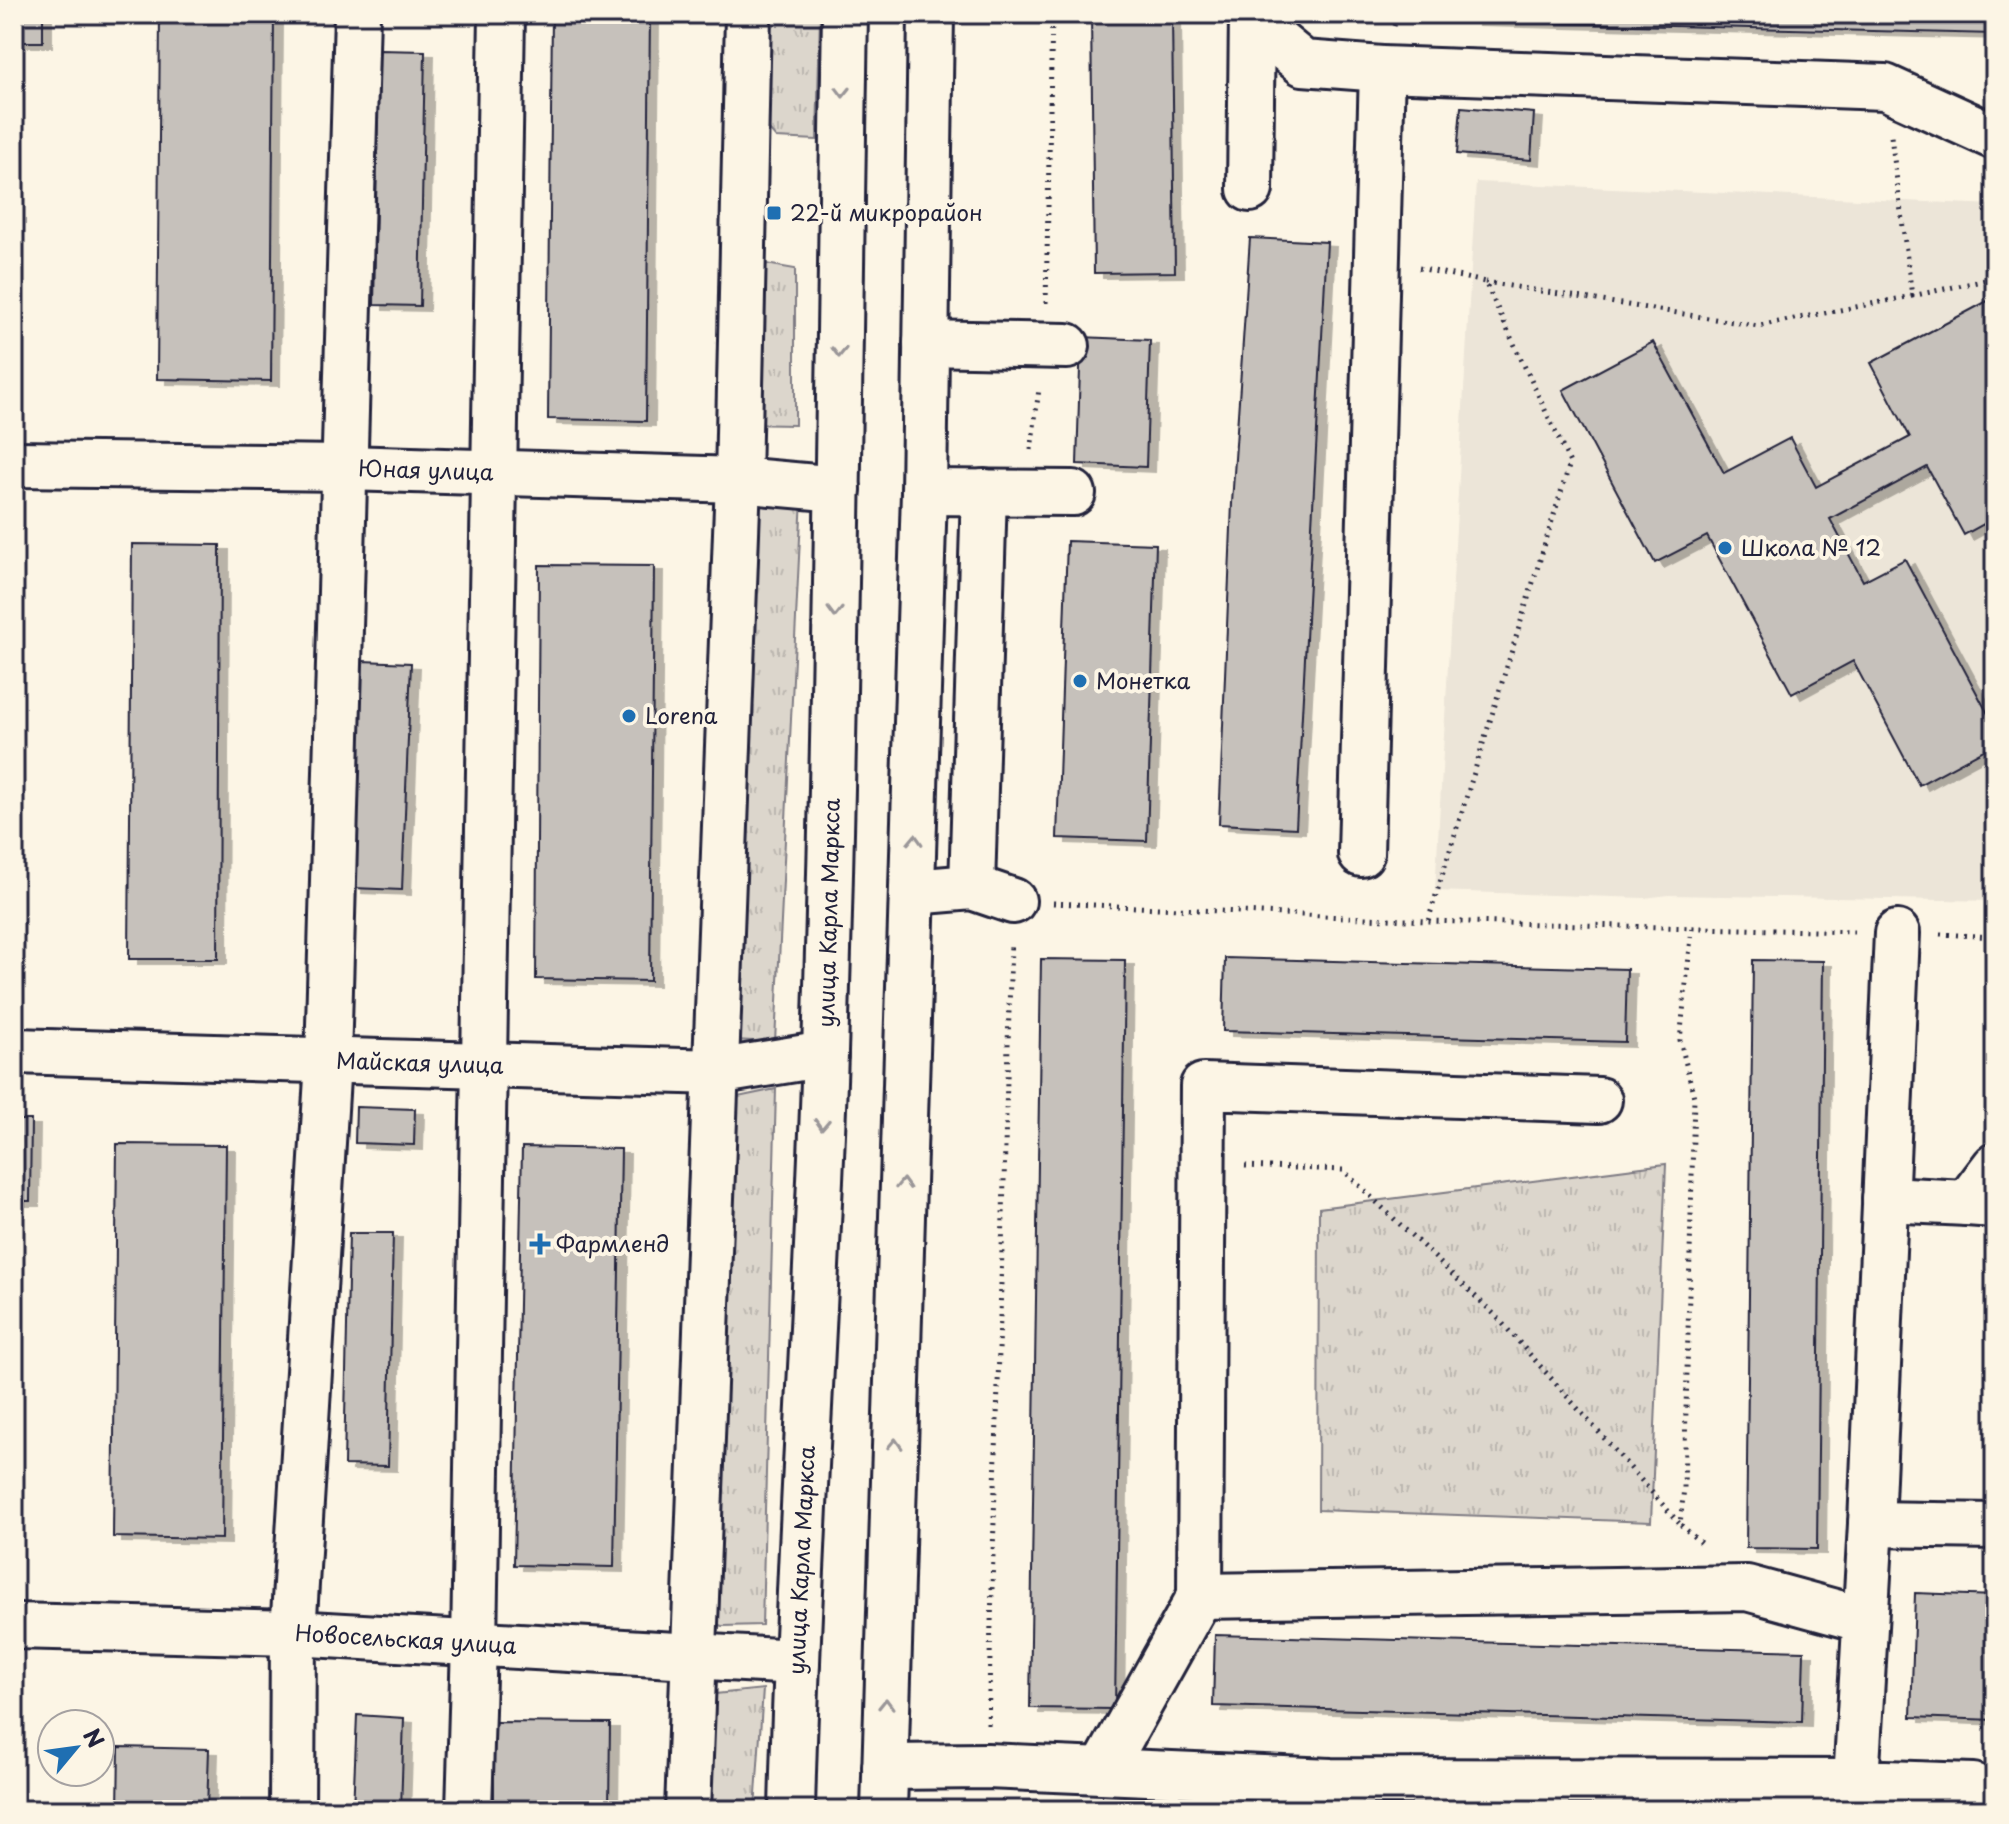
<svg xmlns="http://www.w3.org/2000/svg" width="2009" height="1824" viewBox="0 0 2009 1824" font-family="'Playpen Sans',sans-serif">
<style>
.built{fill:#ece5d8}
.grass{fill:url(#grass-tufts);stroke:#7f7c84;stroke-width:2}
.building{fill:#c6c1bb;stroke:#22223b;stroke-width:2;filter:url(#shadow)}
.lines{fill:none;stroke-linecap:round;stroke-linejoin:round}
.minor-casing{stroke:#22223b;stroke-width:50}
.major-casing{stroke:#22223b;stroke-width:50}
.path{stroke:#22223b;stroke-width:5;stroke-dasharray:2 6;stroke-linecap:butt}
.minor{stroke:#fcf5e5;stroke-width:44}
.major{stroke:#fcf5e5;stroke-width:44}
.oneway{stroke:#9a9698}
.poi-dot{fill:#1f6fb2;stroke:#fcf5e5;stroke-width:3}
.labels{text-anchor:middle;stroke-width:8;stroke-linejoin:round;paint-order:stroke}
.poi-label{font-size:22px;fill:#22223b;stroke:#fcf5e5;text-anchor:start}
.street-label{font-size:22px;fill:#22223b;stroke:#fcf5e5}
</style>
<defs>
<pattern id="grass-tufts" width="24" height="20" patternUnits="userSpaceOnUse" patternTransform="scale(2)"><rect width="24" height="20" fill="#dcd6cc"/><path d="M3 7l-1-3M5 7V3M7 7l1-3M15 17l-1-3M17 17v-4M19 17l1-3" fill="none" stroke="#bcb7b0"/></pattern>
<filter id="shadow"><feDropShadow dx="9" dy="5" stdDeviation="0" flood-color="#0004"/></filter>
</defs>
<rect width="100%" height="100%" fill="#fcf5e5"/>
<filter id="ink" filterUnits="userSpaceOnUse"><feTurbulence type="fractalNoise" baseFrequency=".0125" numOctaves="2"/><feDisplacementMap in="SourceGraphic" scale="16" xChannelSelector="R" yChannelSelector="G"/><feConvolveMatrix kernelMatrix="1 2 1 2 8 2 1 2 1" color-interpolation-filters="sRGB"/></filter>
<g filter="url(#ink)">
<!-- built -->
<path class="built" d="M1476 182 1995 205V901L1669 895 1644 898 1435 891Z"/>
<!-- grass -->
<path class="grass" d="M772 14H820L817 140 776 138 764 124Z
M766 264 795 269V425L741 424 759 270Z
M744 496 802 497 775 1042 734 1040Z
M776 1089 762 1625 722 1626 701 1619 720 1556 733 1098Z
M1666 1164 1651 1522 1318 1510 1319 1208Z
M763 1689 755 1810H691L696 1696Z"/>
<!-- building -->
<path class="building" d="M14 14H43V42H14Z
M160 14H274L271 381 157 379Z
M552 14H650L646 421 548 419Z
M1091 14H1172L1175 272 1094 273Z
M1471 14H1995V34L1470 21Z
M379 50 425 51 420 306 374 305Z
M1461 107 1534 113 1531 160 1457 154Z
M1250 238 1327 242 1296 828 1219 824 1232 503Z
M1995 297V518L1964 535 1927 467 1830 519 1863 581 1905 559 1995 727V744L1919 785 1853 661 1792 694 1707 536 1655 563 1563 390 1653 342 1724 473 1790 438 1816 487 1910 437 1871 363Z
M1081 337 1150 340 1146 467 1077 464Z
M1067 541 1156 544 1147 841 1057 838Z
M132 544 220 545 218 959H129Z
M539 565 654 566 650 981 536 979Z
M362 661 411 663 402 890 353 888Z
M1225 958 1627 969 1625 1042 1223 1031Z
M1041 959 1125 960 1115 1709 1030 1708Z
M1753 960 1823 961 1817 1549 1746 1548Z
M356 1107 415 1109 414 1145 355 1143Z
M14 1120H31L30 1201H14Z
M117 1144 226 1145 222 1539 113 1537Z
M522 1147 621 1149 614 1567 514 1565Z
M349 1233H393L388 1466 344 1465Z
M1915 1593 1995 1596V1720L1911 1717Z
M1215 1635 1804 1651 1802 1722 1213 1706Z
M357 1715 404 1718 401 1810H353Z
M494 1722 610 1723 609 1810H494Z
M119 1747 209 1749 207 1810H118Z"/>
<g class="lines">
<defs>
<g id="minor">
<path d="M1259 14 1275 40 1303 63 1382 69 1885 87 1995 137"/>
<path d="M1250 189 1252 14"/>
<path d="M926 343 1067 346"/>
<path id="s1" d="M14 464 346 468 738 480 838 489"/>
<path d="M924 492 1073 493"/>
<path d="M1361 854 1382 69"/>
<path d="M972 887 984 492"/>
<path d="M913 892 972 887 1013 901"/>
<path d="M1897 933 1871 1524 1856 1782 1973 1786 1972 1810"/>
<path id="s2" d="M14 1051 716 1072 825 1054"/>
<path d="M1885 1199 1967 1203"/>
<path d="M1994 1205 1967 1203 1995 1166"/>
<path d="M1871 1524 1995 1526"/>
<path d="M1200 1596 1747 1588 1864 1620"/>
<path id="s3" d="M14 1626 293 1633 797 1662"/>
<path d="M885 1767 987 1766 1331 1781 1856 1782"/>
<path d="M1103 1770 1200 1596 1203 1086 1599 1100"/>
<path d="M292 1810 293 1633 328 1061 357 14"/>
<path d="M469 1810 474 1644 502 14"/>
<path d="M688 1810 738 480 748 14"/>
</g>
<g id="major">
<path id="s4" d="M792 1810C798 1557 817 1305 825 1052 836 706 839 360 845 14"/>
<path d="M884 1810 924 492 931 14"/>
</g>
</defs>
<!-- minor casing -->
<use href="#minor" class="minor-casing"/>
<!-- major casing -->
<use href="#major" class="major-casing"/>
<!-- path -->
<path class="path" d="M1394 26 1398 14
M1419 268 1485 282 1570 463 1428 921
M1485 282 1758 326 1912 296 1891 136
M1912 296 1995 278
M1046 303 1052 14
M1031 450 1039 389
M1053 903 1428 921 1854 932
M1692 928 1680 1040 1694 1097 1684 1488 1680 1524 1704 1546
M1940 934 1995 937
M1245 1166 1343 1170 1496 1316 1679 1523
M988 1725 1011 943"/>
<!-- minor -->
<use href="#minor" class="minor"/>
<!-- major -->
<use href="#major" class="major"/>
</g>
<!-- one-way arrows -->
<defs><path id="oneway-chevron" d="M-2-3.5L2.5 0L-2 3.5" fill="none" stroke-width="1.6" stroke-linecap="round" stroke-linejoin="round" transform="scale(2)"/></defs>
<g class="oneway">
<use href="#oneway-chevron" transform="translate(843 92) rotate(91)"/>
<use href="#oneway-chevron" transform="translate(839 352) rotate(91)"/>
<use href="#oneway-chevron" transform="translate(835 612) rotate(91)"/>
<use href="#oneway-chevron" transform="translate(915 840) rotate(-88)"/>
<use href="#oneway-chevron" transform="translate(822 1124) rotate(93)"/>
<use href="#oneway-chevron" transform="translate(903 1184) rotate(-88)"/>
<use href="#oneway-chevron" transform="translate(895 1444) rotate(-88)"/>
<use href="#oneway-chevron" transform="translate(886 1704) rotate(-89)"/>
</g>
</g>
<!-- markers -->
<g class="poi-dot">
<rect x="766" y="205" width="16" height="16" rx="4"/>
<circle cx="1725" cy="548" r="8"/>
<circle cx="1080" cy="681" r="8"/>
<circle cx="629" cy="716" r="8"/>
<path d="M536 1232h8v8h8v8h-8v8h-8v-8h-8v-8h8z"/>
</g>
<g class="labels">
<!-- poi labels -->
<g class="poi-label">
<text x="790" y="221">22-й микрорайон</text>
<text x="1741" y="556">Школа № 12</text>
<text x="1096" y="689">Монетка</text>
<text x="645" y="724">Lorena</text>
<text x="556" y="1252">Фармленд</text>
</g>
<!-- street labels -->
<g class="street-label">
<text dy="8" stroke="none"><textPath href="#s1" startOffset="412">Юная улица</textPath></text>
<text dy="8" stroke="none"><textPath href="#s4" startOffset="898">улица Карла Маркса</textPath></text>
<text dy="8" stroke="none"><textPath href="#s2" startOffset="406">Майская улица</textPath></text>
<text dy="8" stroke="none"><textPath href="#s4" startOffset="250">улица Карла Маркса</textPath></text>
<text dy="8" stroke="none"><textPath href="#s3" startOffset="392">Новосельская улица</textPath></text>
</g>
</g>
<!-- margin -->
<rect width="2009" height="1824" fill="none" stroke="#fcf5e5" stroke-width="48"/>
<rect x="24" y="24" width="1961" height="1776" fill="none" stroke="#22223b" stroke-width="3" filter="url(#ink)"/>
<!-- north arrow -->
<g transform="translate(76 1748) rotate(61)"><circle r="38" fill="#fcf5e5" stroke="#a5a1a1" stroke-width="2"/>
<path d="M0-6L14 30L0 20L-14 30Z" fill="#1f6fb2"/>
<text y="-12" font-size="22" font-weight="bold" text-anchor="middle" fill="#22223b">N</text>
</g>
</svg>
